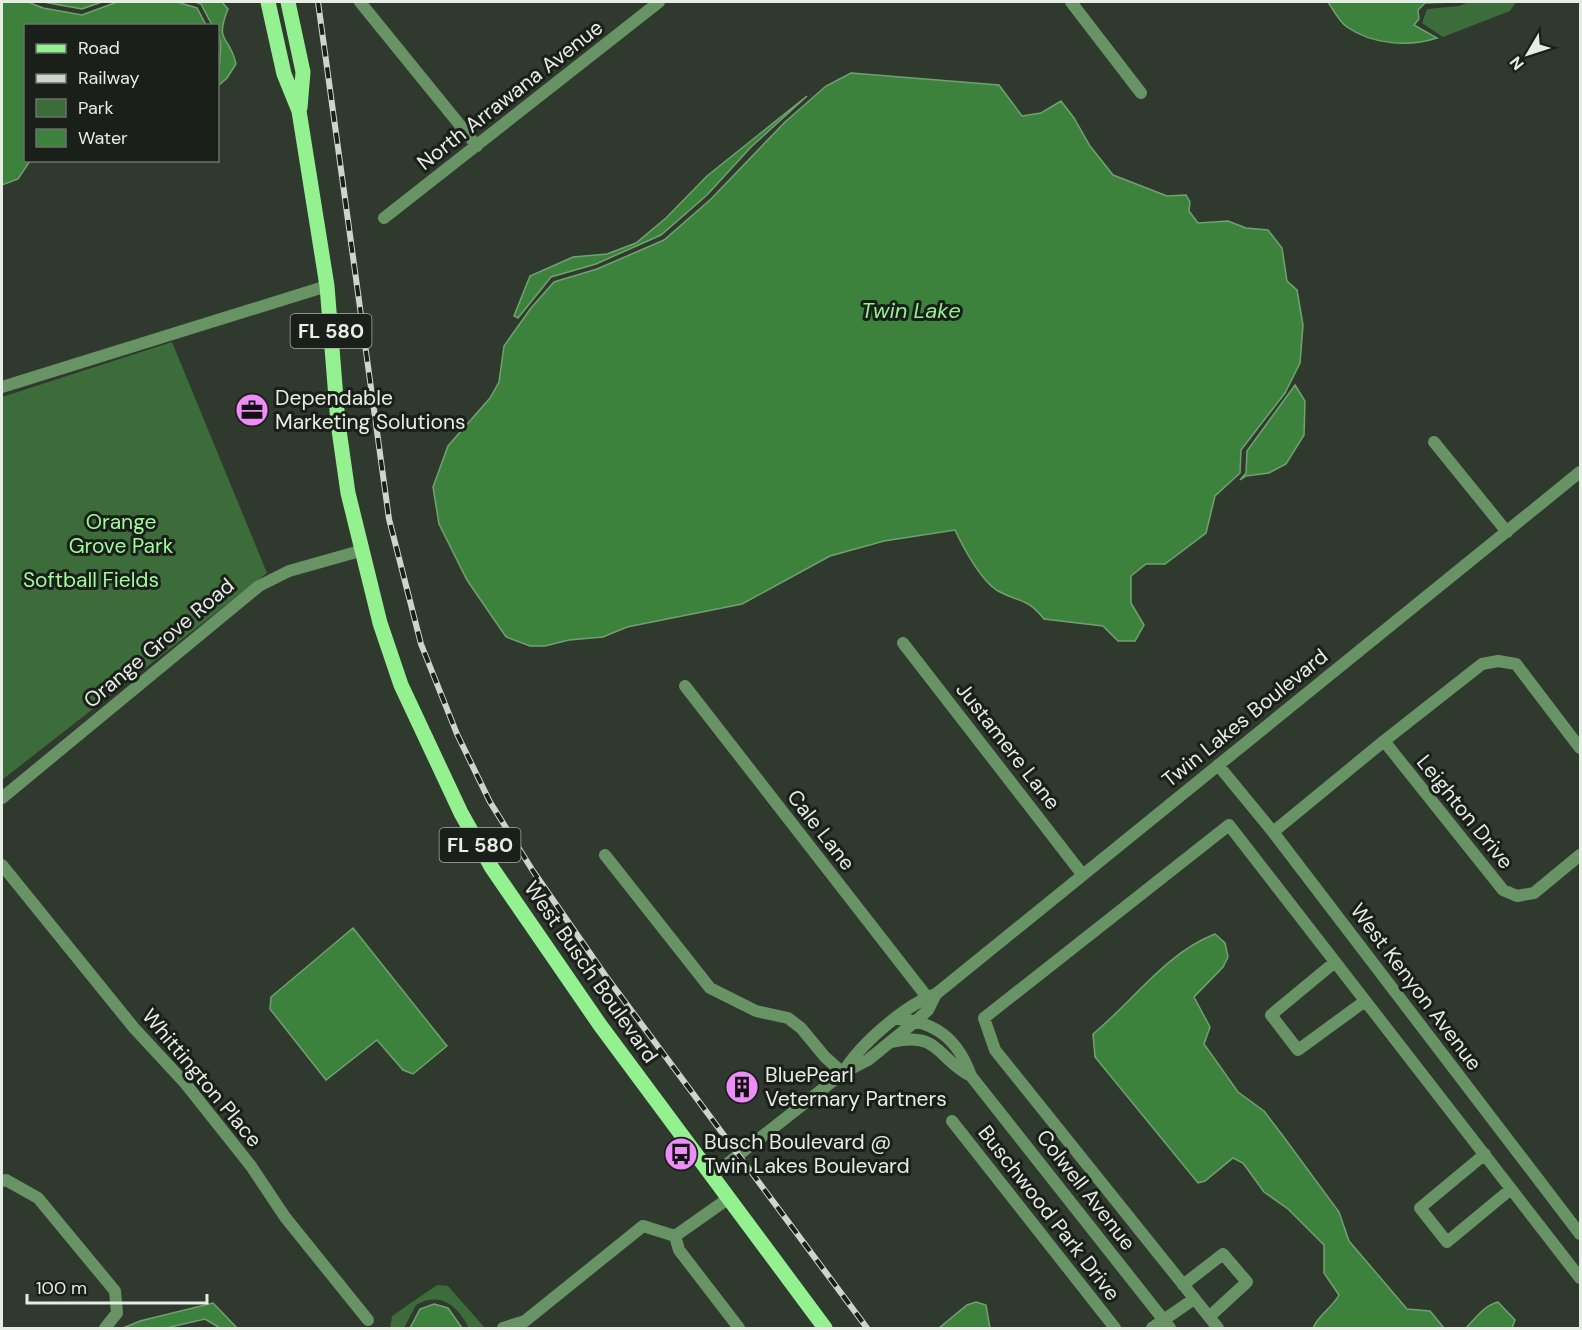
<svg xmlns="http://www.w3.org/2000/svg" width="1582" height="1330" viewBox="0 0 1582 1330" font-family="'DM Sans',sans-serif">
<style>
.green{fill:#3c6c3a}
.water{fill:#3d823c;stroke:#70a26f;stroke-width:1.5}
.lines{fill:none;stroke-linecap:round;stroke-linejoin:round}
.minor{stroke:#689365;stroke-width:12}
.tertiary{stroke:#689365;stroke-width:12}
.primary{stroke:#93f190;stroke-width:15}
.rail-casing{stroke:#ced5cd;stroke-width:6}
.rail{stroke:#1a1f1a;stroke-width:4;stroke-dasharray:11;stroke-linecap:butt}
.labels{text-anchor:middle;stroke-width:6;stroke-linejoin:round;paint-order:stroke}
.shield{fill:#1a1f1a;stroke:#a9afa8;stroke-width:1.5}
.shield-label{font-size:20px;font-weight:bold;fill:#e6ede5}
.street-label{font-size:21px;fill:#e6ede5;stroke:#1a1f1a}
.poi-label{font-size:21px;fill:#e6ede5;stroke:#1a1f1a;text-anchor:start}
.park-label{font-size:21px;fill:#9ffb9b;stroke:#1a1f1a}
.water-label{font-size:22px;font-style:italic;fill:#94f091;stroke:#1a1f1a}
</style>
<rect width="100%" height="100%" fill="#2f392e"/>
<!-- green -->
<path class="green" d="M1469 2H1516L1510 11 1443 37 1422 23 1427 9 1459 6Z
M172 342 267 573 2 780V397Z
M437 1285 448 1286 485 1328H469C457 1306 441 1291 416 1305L404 1328H390L392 1316Z"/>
<!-- water -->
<path class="water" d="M2 2H28L43 8 82 15 117 2H177L197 8 206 25 26 26V160L30 161 18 179 2 185Z
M43 2H102L82 9Z
M195 2H222L228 9C214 44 230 35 236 64L227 78 218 86 221 43 218 36V26L212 25 201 4Z
M1328 2H1451L1425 3 1418 10 1419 19 1414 25 1437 38C1409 47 1373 45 1347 27 1339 22 1333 9 1328 2Z
M851 73 999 85 1022 116 1041 113 1061 101 1074 118 1090 146 1113 175 1167 196 1186 195 1190 202 1189 211 1198 223 1228 221 1246 228 1268 230 1282 248 1287 281 1297 290 1303 325 1300 363 1285 393 1241 450 1240 473 1215 496 1206 533 1165 564H1146L1131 576V603L1144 625 1135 641H1118L1103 626 1044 619C1026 597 1020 603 998 591 981 581 963 547 955 530L884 541 830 556 742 604 627 627 603 637 569 640 545 646H530L506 637 467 580 439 524 433 487 448 446 490 398 499 382 504 346 531 308 554 282 597 269 664 240 711 199 785 122 826 86Z
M807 96 751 147 707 195 661 235 596 264 551 277 518 318 514 316 530 276 573 257 607 254 636 243 666 218 707 176Z
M1295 385 1305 401 1304 435 1286 464 1269 473 1246 476 1240 480 1246 473 1247 451Z
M353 928 447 1046 413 1074 403 1070 377 1040 326 1080 270 1009 271 997Z
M1215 934 1225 943 1228 957 1223 967 1194 997 1210 1027 1204 1044 1238 1092 1264 1111 1283 1136 1339 1212 1349 1241 1407 1309 1430 1311 1444 1328H1313C1318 1315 1332 1308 1339 1295L1324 1273V1245L1288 1209 1264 1192 1243 1163 1233 1158 1205 1181 1198 1183 1095 1057 1093 1034C1132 1002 1167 952 1215 934Z
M976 1302 986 1305 990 1328H939L967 1305Z
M1498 1302 1515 1320 1512 1328H1466C1476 1318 1483 1306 1498 1302Z
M213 1303 237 1328H220L205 1319 166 1328H123L140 1321Z
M434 1304 448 1308 462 1328H410L420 1309Z"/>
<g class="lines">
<!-- minor -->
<path class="minor" d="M360 2 477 146
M1071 2 1141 93
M384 218 659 2
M2 387 327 286
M1434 442 1507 532
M903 643 1082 874
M685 686 927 997
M1580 748 1516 664 1498 661 1482 664 1384 741 1503 890 1517 896 1534 893 1580 855
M1218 765 1273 832 1580 1234
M1273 832 1384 741
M605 855 710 988 756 1011 788 1018 801 1028 825 1057 843 1073
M2 865 134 1028 185 1083 251 1166 285 1217 368 1320
M1335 962 1271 1015 1298 1050 1365 1001
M897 1019C935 1021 958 1039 971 1076L1170 1328
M892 1042C940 1031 937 1059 971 1076
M843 1073C859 1045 905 1005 936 994L1580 472
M952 1121 1115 1328
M1485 1154 1420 1208 1447 1242 1511 1189
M713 1175 843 1073 868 1060 917 1020 928 1010 936 994
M2 1181 6 1180 38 1198 115 1291 117 1313 105 1328
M675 1236 679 1250 739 1328
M675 1236 729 1198
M1183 1285 1223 1254 1247 1282 1209 1317
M503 1328 525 1321 643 1226 675 1236
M1152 1328 1194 1299
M1218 1328 995 1050 984 1018 1229 825 1580 1278"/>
<!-- tertiary -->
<path class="tertiary" d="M2 798 259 586 289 571 360 551"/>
<!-- primary -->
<path class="primary" d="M268 2 284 74 299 111 327 286 338 423 348 493 380 623 401 685 461 813 492 868 600 1025 825 1328
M288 2 303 72 300 108"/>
<defs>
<path id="rail" d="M318 2 389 519 421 644 457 734 490 802 533 871 605 975 867 1328"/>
</defs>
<!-- rail casing -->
<use href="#rail" class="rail-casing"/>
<!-- rail -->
<use href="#rail" class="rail"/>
</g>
<!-- icons -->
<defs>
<symbol id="office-disc" viewBox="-11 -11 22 22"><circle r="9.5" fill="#ee8cf9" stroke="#1a1f1a"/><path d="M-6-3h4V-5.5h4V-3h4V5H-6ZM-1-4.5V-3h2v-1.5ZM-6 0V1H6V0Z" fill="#111"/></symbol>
<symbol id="building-disc" viewBox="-11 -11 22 22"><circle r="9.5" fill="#ee8cf9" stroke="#1a1f1a"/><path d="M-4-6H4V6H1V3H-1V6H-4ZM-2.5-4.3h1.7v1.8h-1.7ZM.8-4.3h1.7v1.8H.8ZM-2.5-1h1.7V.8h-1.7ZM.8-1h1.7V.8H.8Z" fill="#111"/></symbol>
<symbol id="bus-disc" viewBox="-11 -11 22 22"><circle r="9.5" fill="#ee8cf9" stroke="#1a1f1a"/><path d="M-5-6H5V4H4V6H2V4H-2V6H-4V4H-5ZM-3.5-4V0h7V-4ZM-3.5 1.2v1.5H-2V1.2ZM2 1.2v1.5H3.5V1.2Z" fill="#111"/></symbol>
</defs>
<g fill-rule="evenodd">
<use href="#office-disc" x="233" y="391" width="38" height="38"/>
<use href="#building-disc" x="723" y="1068" width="38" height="38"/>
<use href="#bus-disc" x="662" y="1135" width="38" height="38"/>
</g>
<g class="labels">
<!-- shield labels -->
<g class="shield">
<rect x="290.5" y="314" width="81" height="34" rx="4.5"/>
<rect x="439.5" y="828" width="81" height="34" rx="4.5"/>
</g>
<g class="shield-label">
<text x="331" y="338">FL 580</text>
<text x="480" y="852">FL 580</text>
</g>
<!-- street labels -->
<g class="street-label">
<text transform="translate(510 95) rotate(-38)" y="7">North Arrawana Avenue</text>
<text transform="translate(159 643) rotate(-40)" y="7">Orange Grove Road</text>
<text transform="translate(1245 718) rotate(-39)" y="7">Twin Lakes Boulevard</text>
<text transform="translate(1008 746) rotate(52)" y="7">Justamere Lane</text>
<text transform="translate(1465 812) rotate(51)" y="7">Leighton Drive</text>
<text transform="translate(821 830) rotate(52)" y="7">Cale Lane</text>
<text transform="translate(591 972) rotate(55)" y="7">West Busch Boulevard</text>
<text transform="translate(1416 987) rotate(53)" y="7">West Kenyon Avenue</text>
<text transform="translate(202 1078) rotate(50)" y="7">Whittington Place</text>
<text transform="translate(1086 1190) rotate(52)" y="7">Colwell Avenue</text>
<text transform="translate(1049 1213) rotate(52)" y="7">Buschwood Park Drive</text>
</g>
<!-- poi labels -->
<g class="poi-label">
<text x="275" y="405">Dependable<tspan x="275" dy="24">Marketing Solutions</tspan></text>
<text x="765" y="1082">BluePearl<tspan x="765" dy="24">Veternary Partners</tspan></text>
<text x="704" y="1149">Busch Boulevard @<tspan x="704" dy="24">Twin Lakes Boulevard</tspan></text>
</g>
<!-- park labels -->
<g class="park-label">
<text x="121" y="529">Orange<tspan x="121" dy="24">Grove Park</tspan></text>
<text x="91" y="587">Softball Fields</text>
</g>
<!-- water labels -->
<g class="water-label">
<text x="911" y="318">Twin Lake</text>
</g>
</g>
<!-- border -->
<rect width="1582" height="1330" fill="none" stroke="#e6ede5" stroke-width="6"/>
<!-- legend -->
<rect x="24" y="24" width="195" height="138" fill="#1a1f1a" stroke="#6c716b" stroke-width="1.5"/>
<rect x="36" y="44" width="30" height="9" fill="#93f190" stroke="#6c716b" stroke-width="1.5"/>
<text x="78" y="54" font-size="18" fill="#e6ede5">Road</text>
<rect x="36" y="74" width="30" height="9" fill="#ced5cd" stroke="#6c716b" stroke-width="1.5"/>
<text x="78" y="84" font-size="18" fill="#e6ede5">Railway</text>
<rect x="36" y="99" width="30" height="18" fill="#3c6c3a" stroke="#6c716b" stroke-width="1.5"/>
<text x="78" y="114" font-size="18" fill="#e6ede5">Park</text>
<rect x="36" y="129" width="30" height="18" fill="#3d823c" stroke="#6c716b" stroke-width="1.5"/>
<text x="78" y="144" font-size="18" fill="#e6ede5">Water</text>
<!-- north arrow -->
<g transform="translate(1528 54) rotate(231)" stroke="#1a1f1a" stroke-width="4.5" paint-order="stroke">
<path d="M0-4.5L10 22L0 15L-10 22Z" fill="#e6ede5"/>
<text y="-9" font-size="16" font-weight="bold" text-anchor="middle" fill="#e6ede5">N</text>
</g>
<!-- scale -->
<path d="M27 1294v9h180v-9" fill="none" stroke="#e6ede5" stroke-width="3"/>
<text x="36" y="1294" font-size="18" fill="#e6ede5" stroke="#1a1f1a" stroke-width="4.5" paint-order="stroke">100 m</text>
</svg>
